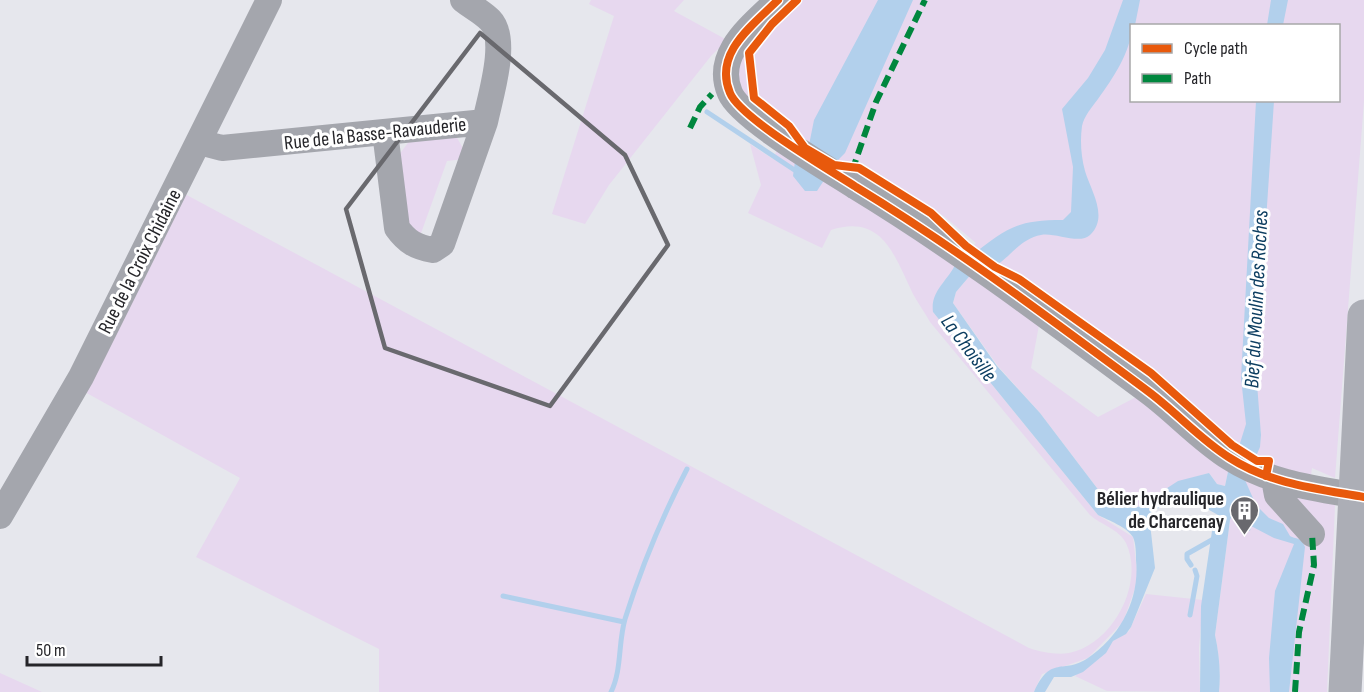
<svg xmlns="http://www.w3.org/2000/svg" width="1364" height="692" viewBox="0 0 1364 692" font-family="'Sofia Sans Condensed',sans-serif">
<style>
.green{fill:#e7d8ef;fill-rule:evenodd}
.water{fill:#b2d0ec}
.lines{fill:none;stroke-linecap:round;stroke-linejoin:round}
.stream{stroke:#b2d0ec;stroke-width:5}
.minor{stroke:#a4a6ad;stroke-width:26}
.highway{stroke:#acaeb6;stroke-width:33}
.quiet{stroke:#00873e;stroke-width:6;stroke-dasharray:12 6;stroke-linecap:butt}
.cycleway-casing{stroke:#fff;stroke-width:11}
.cycleway{stroke:#e8590c;stroke-width:8}
.marked{fill:none;stroke:#69696e;stroke-width:4.5;stroke-linejoin:round}
.labels{text-anchor:middle;stroke-width:6;stroke-linejoin:round;paint-order:stroke}
.street-label{font-size:20px;fill:#252529;stroke:#fff}
.poi-label{font-size:20px;font-weight:bold;fill:#252529;stroke:#fff;text-anchor:end}
.water-label{font-size:21px;font-style:italic;fill:#0d3e61;stroke:#fff}
</style>
<rect width="100%" height="100%" fill="#e6e7ed"/>
<!-- green -->
<path class="green" d="M591 0H684L674 11 727 40 711 56 609 185 585 224 552 214 614 16 589 4Z
M788 0H1364V101L1335 478 1312 468 1311 475 1285 496 1333 503 1335 505 1327 692H1219C1221 672 1219 653 1215 635L1230 520 1236 507 1235 498 1260 446 1261 429 1243 460 998 265 979 263 967 251 976 243 945 217 862 163 848 194 956 263C947 285 933 286 933 312L1098 515 1133 537 1138 580 1123 622 1088 658 1042 674 1034 692H379V649L196 557 240 478 83 391 183 193 1029 648C1041 652 1056 655 1069 653 1113 644 1145 583 1126 543 1119 529 1101 525 1090 515L930 322C925 313 918 303 913 294 895 257 883 213 831 230L822 248 748 213 761 185 750 144 773 159 785 132 742 94 735 58ZM1132 26H1338V100H1132Z
M456 136 464 150V159L447 161 420 236 409 228 399 155 410 140Z
M973 272 1040 320 1031 368 1098 417 1140 395 1229 467 1225 486 1217 484 1209 473 1185 480 1138 507 1119 503 1103 496 1040 413 998 366 953 303 956 292Z
M1146 594 1203 600 1199 648 1200 692 1107 691 1075 676 1100 658 1113 641 1129 631Z
M0 673 42 692H0Z"/>
<!-- water -->
<path class="water" d="M878 0H913L845 153 836 162 817 191H805L793 176 795 161 809 145 814 120Z
M1123 0H1140L1135 25 1132 26C1131 52 1113 78 1098 99 1092 107 1084 116 1082 126 1080 141 1081 156 1085 171 1091 191 1109 217 1090 235 1080 245 1054 232 1041 235 1018 239 1009 261 989 269L971 256C1007 228 1016 220 1063 220L1071 212 1073 167 1062 109 1088 78 1105 50Z
M1271 0H1288L1283 25H1267Z
M1256 101H1274L1256 371 1261 435 1260 447 1254 461 1236 456 1246 424 1241 378Z
M956 263 973 272 956 292 953 303 997 366 1040 413 1103 496 1119 503 1138 507 1178 481 1209 473 1217 484 1225 486 1229 467 1245 480 1256 505 1269 518 1283 524 1290 536C1298 540 1301 537 1305 547L1289 692H1270L1269 658 1275 591 1294 544 1274 538 1251 526 1250 531 1243 529V517L1235 498 1236 507 1230 520 1215 635C1219 653 1221 672 1219 692H1200L1201 606 1212 531 1218 515 1181 494 1149 514 1155 568 1131 627 1126 634 1113 641 1106 653 1083 672 1071 677H1054L1045 692H1034C1051 654 1063 675 1088 658 1121 636 1140 598 1136 560 1136 553 1136 544 1133 537 1127 527 1108 520 1098 515L933 312C930 291 948 281 956 263Z"/>
<g class="lines">
<!-- stream -->
<path class="stream" d="M707 112 799 173
M1191 565 1187 559V554L1217 537
M503 596 624 622
M1190 615 1197 576 1195 570
M611 692C622 670 618 643 625 619 641 568 662 517 687 469"/>
<!-- minor -->
<path class="minor" d="M778 0C753 25 713 53 730 93 740 118 830 170 856 187 958 249 1053 321 1149 392 1177 413 1201 440 1230 458 1270 484 1319 489 1364 497
M385 132 397 228C407 242 416 247 433 250L442 244 485 122
M199 142 222 148 485 122C490 97 509 39 490 20 482 12 472 7 463 0
M1274 479 1277 495 1312 534
M0 516 81 377 269 0"/>
<!-- highway -->
<path class="highway" d="M1345 692 1364 316"/>
<!-- quiet -->
<path class="quiet" d="M690 128 700 107 712 94
M852 171 876 102 925 0
M1295 692 1299 632 1314 565 1312 534"/>
<defs>
<path id="cycleway" d="M778 0C753 25 713 53 730 93 740 118 830 170 856 187 958 249 1053 321 1149 392 1177 413 1201 440 1230 458 1270 484 1319 489 1364 497
M797 0 772 24 749 53 754 98 789 126 805 148 834 165 859 168 931 213 966 246 995 267 1019 279 1151 373 1232 445 1257 461H1269L1266 476"/>
</defs>
<!-- cycleway casing -->
<use href="#cycleway" class="cycleway-casing"/>
<!-- cycleway -->
<use href="#cycleway" class="cycleway"/>
</g>
<!-- marked area -->
<path class="marked" d="M480 33 625 155 668 245 550 406 385 348 346 209Z"/>
<!-- icons -->
<defs>
<symbol id="building-pin" viewBox="-11 -11 22 30"><path d="M0 17L-7.5 6A9.5 9.5 0 1 1 7.5 6Z" fill="#69696e" stroke="#fff"/><path d="M-4-6H4V6H1V3H-1V6H-4ZM-2.5-4.3h1.7v1.8h-1.7ZM.8-4.3h1.7v1.8H.8ZM-2.5-1h1.7V.8h-1.7ZM.8-1h1.7V.8H.8Z" fill="#fff"/></symbol>
</defs>
<g fill-rule="evenodd">
<use href="#building-pin" x="1228" y="494" width="33" height="45"/>
</g>
<g class="labels">
<!-- street labels -->
<g class="street-label">
<text transform="translate(375 133) rotate(-6)" y="7">Rue de la Basse-Ravauderie</text>
<text transform="translate(139 261) rotate(-63)" y="7">Rue de la Croix Chidaine</text>
</g>
<!-- poi labels -->
<g class="poi-label">
<text x="1224" y="505">Bélier hydraulique<tspan x="1224" dy="23">de Charcenay</tspan></text>
</g>
<!-- water labels -->
<g class="water-label">
<text transform="translate(1256 299) rotate(-87)" y="7">Bief du Moulin des Roches</text>
<text transform="translate(969 348) rotate(53)" y="7">La Choisille</text>
</g>
</g>
<!-- legend -->
<rect x="1130" y="24" width="210" height="78" fill="#ffffff" stroke="#a8a8a9" stroke-width="1.5"/>
<rect x="1142" y="44" width="30" height="9" fill="#e8590c" stroke="#a8a8a9" stroke-width="1.5"/>
<text x="1184" y="54" font-size="18" fill="#252529">Cycle path</text>
<rect x="1142" y="74" width="30" height="9" fill="#00873e" stroke="#a8a8a9" stroke-width="1.5"/>
<text x="1184" y="84" font-size="18" fill="#252529">Path</text>
<!-- scale -->
<path d="M27 656v9h134v-9" fill="none" stroke="#252529" stroke-width="3"/>
<text x="36" y="656" font-size="18" fill="#252529" stroke="#ffffff" stroke-width="4.5" paint-order="stroke">50 m</text>
</svg>
